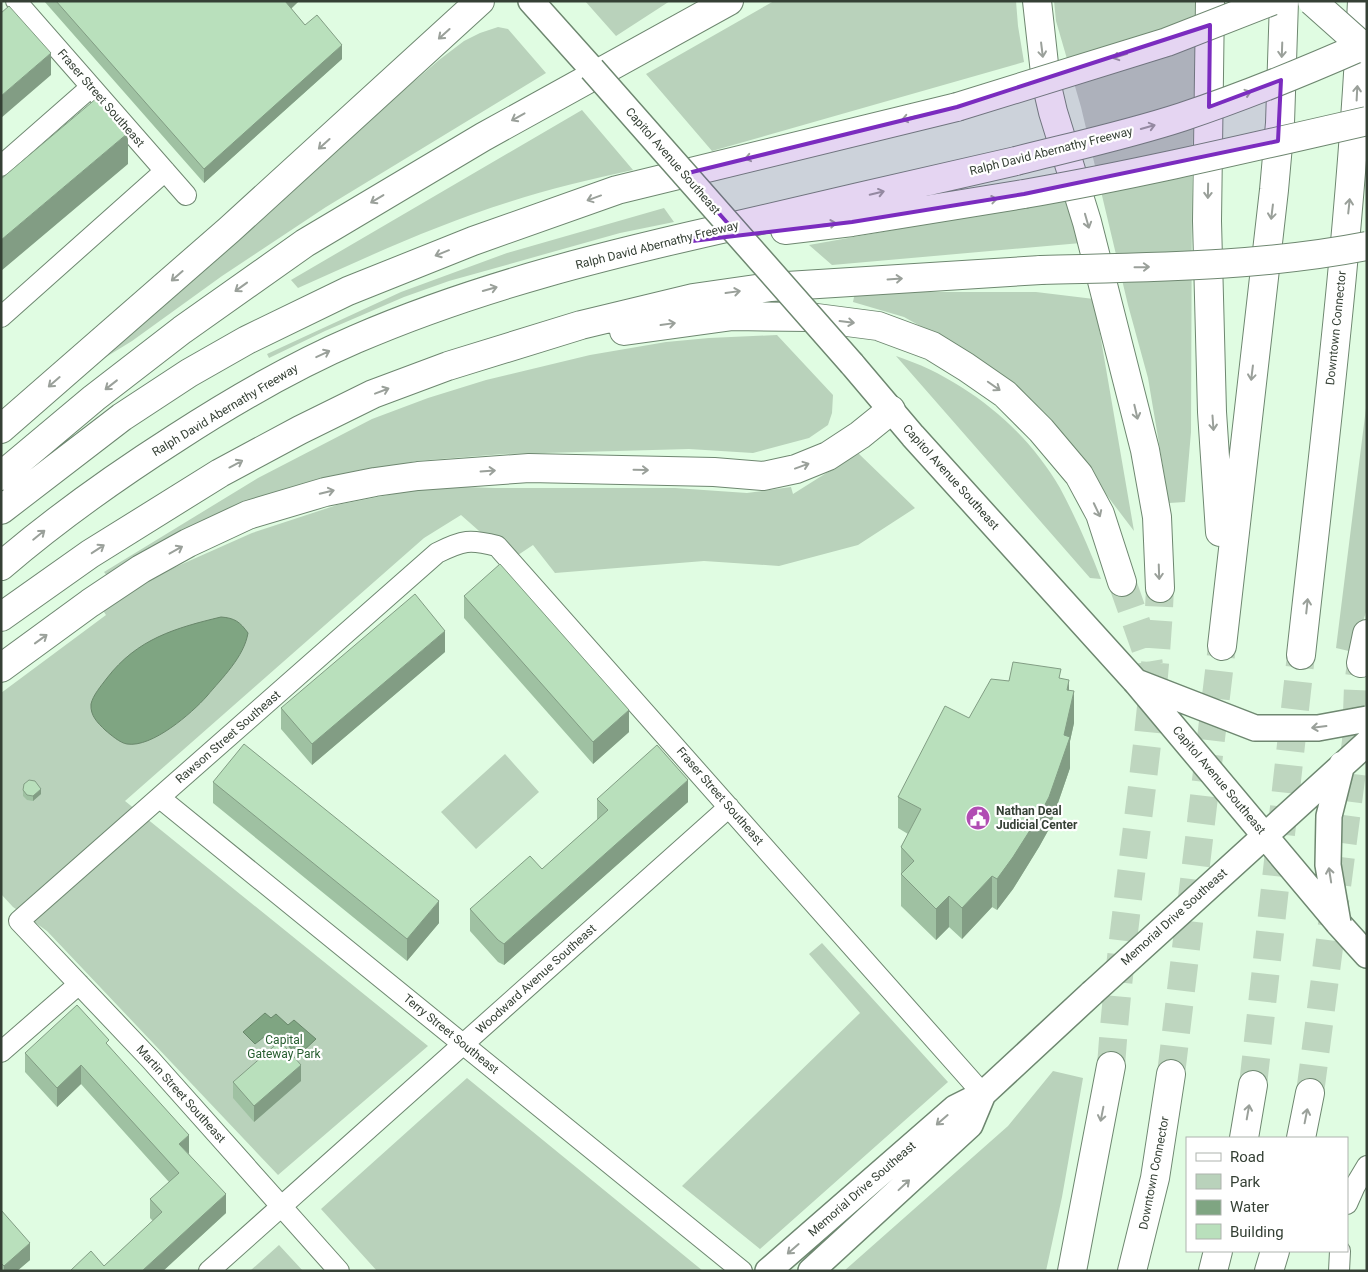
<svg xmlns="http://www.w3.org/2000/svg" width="1368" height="1272" viewBox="0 0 1368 1272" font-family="Roboto,sans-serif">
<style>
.green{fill:#b9d2bb}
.water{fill:#7fa582;stroke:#69876b}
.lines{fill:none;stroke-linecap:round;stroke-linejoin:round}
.highway-tunnel{stroke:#bed6bf;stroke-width:28;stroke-dasharray:28 14;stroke-linecap:butt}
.minor-casing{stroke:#6e8770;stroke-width:22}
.major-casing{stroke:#6e8770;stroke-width:28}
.highway-casing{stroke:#6e8770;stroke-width:30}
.minor{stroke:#fff;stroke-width:20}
.major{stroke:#fff;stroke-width:25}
.highway{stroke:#fff;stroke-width:28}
.major-bridge-casing{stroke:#6e8770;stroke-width:28;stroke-linecap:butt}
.highway-bridge-casing{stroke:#6e8770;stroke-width:30;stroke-linecap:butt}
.major-bridge{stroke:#fff;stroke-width:25}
.highway-bridge{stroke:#fff;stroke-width:28}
.wall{fill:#9fc1a2}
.shaded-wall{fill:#829d84}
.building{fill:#b9e0bc;stroke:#829d84}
.oneway{stroke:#9aa09a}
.marked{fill:#7b2cbf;fill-opacity:0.2;stroke:#7b2cbf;stroke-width:4;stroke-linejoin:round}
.labels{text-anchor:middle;stroke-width:4.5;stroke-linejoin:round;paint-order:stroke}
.street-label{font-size:12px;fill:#354035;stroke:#fff}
.poi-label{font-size:12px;font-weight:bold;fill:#354035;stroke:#fff;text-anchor:start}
.park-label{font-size:12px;fill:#265d2f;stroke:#fff}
</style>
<rect width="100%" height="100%" fill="#e0fce2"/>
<!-- green -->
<path class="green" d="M585 1H670L616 36Z
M774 1H1016L1018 26 1024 62 712 151 646 74Z
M1054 1H1196L1192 178 1191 432 1185 502 1169 503 1148 378 1128 305 1081 107 1056 21Z
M498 27 508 29 546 73 326 207 222 276 132 341 93 365 128 333 193 280 376 114 439 60 464 41 480 33Z
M582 110 633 170C591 179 549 189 509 202 436 225 367 257 298 288L291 280Z
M1073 198 1081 243 832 265 809 245Z
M664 208 674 222 620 233 449 281 404 297 325 331 269 358 267 354 401 292 507 253Z
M855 292H1036L1094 299 1134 531 1067 443 1026 394 965 351 904 317 853 302Z
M777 335 833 395 832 413 828 425 809 438 753 453 689 449 504 454 416 461 348 476 108 577 104 572 258 478 372 419 428 398 486 380 590 355 666 342 709 338Z
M896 356C963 378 1025 427 1060 488 1076 518 1089 548 1101 579L1090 578Z
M1367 400V609L1353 652 1336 648Z
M858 453 915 508 858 545 779 566 704 561 555 573 533 545 515 557 487 538 461 515 424 538 125 801 428 1046 278 1175 47 931 13 907 1 894V693L106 615 102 609 162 573 252 533 337 505 434 486 495 488H675L747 493 791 487 793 494Z
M505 754 539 792 476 849 441 812Z
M822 943 948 1082 760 1249 682 1186 860 1013 809 954Z
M1053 1071 1083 1078 1062 1197 1046 1271H844L1008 1126Z
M467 1078 703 1271H377L321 1209Z
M279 1245 303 1271H250Z"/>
<!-- water -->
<path class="water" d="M221 617C235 618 240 622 248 633 244 657 222 678 207 696 192 713 152 748 127 744 120 743 111 735 105 730 98 723 90 716 91 704 93 695 101 686 107 678 137 639 175 628 221 617Z
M265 1013 271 1018 276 1014 288 1025 294 1020 316 1039 298 1056 283 1040 275 1047 264 1037 255 1044 243 1032Z"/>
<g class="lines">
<!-- highway-tunnel -->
<path class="highway-tunnel" d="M1122 582 1147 653 1149 665
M1111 1066C1122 906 1153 748 1160 588
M1171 1074 1222 646
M1253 1085 1301 655
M1310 1093 1356 741 1358 686 1361 663"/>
<defs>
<path id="minor" d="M16 1 186 195
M1 166 91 87
M1 317 165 171
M160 798 742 1271
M1 1052 79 984
M1347 1204 1355 1186 1367 1166
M209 1271 729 807
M339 1271 150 1059 19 921 437 553C463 540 470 539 497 546L983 1094
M1339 1271 1340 1251"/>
<path id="major" d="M531 1 592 69
M852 364 913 436 1135 681
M1338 923 1367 955
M768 1271 955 1108 983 1094 1092 993
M811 1271 970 1125 983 1094"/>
<path id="highway" d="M1037 1 1046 82 1053 112 1087 222 1145 450 1157 517 1160 588
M1210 1 1207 221 1212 412 1220 532
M785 230 852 222 1024 194
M624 331 733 316 809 317 878 326 932 346 966 367 1005 394 1041 430 1079 475 1100 514 1122 582
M1 429 229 230 480 1
M1 476 94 398 182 330 305 243 483 137 729 1
M1 510 122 417 189 373 247 340 348 291 473 241 617 190 957 107
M1 566C56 519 115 477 176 438 233 401 293 366 356 339 479 286 609 254 739 225 831 203 924 182 1016 161
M1 617 90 554 220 473 300 430 373 394 448 366 581 325 693 298 771 287 1041 270
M1222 646 1274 190 1280 123 1284 1
M1301 655C1325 437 1352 220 1362 1
M1361 663 1367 634
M1 668 90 603 141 569 188 543 248 515 325 492 375 482 418 476 529 468 714 472 763 476 796 469 828 456 860 435 891 410
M1244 1138 1253 1085
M1301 1138 1310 1093
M1072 1271 1111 1066
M1132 1271 1155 1178 1171 1074
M1213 1271 1218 1251
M1269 1271 1275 1251"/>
</defs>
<!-- minor casing -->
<use href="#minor" class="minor-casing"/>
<!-- major casing -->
<use href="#major" class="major-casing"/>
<!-- highway casing -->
<use href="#highway" class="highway-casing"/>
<!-- minor -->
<use href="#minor" class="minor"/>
<!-- major -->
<use href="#major" class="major"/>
<!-- highway -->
<use href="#highway" class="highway"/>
<defs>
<path id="major-bridge" d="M592 69 852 364
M1135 681 1338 923
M1139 683 1255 728H1318L1367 719
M1338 923 1328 865 1329 816 1342 764
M1092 993 1367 743"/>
<path id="highway-bridge" d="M1312 1 1367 50
M957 107 1167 42 1272 1
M1016 161C1071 147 1127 135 1182 117 1245 96 1306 71 1367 44
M1024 194C1139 174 1253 147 1367 121
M1041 270C1149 267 1260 267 1367 246"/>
</defs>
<!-- major-bridge casing -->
<use href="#major-bridge" class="major-bridge-casing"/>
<!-- highway-bridge casing -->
<use href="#highway-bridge" class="highway-bridge-casing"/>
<!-- major-bridge -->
<use href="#major-bridge" class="major-bridge"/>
<!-- highway-bridge -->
<use href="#highway-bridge" class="highway-bridge"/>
</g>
<!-- wall -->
<path class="wall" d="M44 1H299L291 9 305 25 342 59 204 183Z
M464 596 629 732 593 764 464 618Z
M445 652 312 765 281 729V708Z
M1061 679 1069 690 1074 723 1070 741V768L1049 829 1039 847 1013 889 997 910 992 907 962 939 949 927 936 940 901 906V847L908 834 898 828V797L1009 681Z
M213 782 439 923 407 961 213 803Z
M23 790 41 794 33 801 27 800 23 796Z
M597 799 688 802 504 965 498 962 470 931V909L542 869 597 820Z
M109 1046 189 1154 226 1213 163 1271H70L104 1266 153 1221 150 1218V1199L169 1182 81 1084 57 1107 25 1072V1053Z
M301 1081 254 1122 233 1098V1082Z
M1 1210 30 1260 17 1271H1Z"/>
<!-- shaded-wall -->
<path class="shaded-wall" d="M284 1H299L284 15Z
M342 45V59L204 183V169Z
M51 53V75L1 118V96Z
M128 133V164L1 271V240Z
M445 631V652L312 765V744Z
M1069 680V711L1074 691V723L1070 741V768L1049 829 1039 847 1013 889 997 910V879L1064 735 1067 690Z
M629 710V732L593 764V742Z
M688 780V802L504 965V944Z
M41 789V794L33 801V796Z
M992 876V907L962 939V908Z
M949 896V927L936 940V909Z
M439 901V923L407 961V939Z
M81 1065V1084L57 1107V1088Z
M301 1065V1081L254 1122V1106Z
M189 1135V1154L179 1144Z
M226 1194V1213L163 1271H142Z
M30 1243V1260L17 1271H4V1266Z"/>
<!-- building -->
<path class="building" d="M56 1H285L305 25 317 15 342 45 204 169Z
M9 6 51 53 1 96V13Z
M98 97 128 133 1 240V179Z
M500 564 629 710 593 742 464 596Z
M415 594 445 631 312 744 281 708Z
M1013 662 1061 669 1059 678 1069 680 1067 690 1074 691 1064 735 1070 737 1049 797 1039 816 1013 857 997 879 992 876 962 908 949 896 936 909 901 874 914 861 901 847 921 809 898 797 945 706 969 718 991 679 1009 681Z
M244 744 439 901 407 939 213 782Z
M657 745 688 780 504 944 498 940 470 909 530 856 542 869 608 810 597 799Z
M29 780 35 781 41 789 33 796 27 795 23 790 24 784Z
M77 1005 109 1040 106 1043 189 1135 179 1144 226 1194 142 1271H70L91 1251 104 1266 162 1212 150 1199 179 1173 81 1065 57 1088 25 1053Z
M280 1041 301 1065 254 1106 233 1082Z
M1 1210 30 1243 4 1266 1 1263Z"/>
<!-- one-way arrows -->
<defs><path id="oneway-shaft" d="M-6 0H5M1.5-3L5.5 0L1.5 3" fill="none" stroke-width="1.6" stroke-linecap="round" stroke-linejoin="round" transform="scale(1.25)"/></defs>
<g class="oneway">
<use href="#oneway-shaft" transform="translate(444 34) rotate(138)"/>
<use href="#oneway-shaft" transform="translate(1042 50) rotate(83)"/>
<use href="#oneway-shaft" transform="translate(1282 50) rotate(92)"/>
<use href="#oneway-shaft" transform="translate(1120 56) rotate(163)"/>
<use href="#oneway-shaft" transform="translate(1357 93) rotate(-87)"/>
<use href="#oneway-shaft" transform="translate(1244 94) rotate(-20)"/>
<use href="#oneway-shaft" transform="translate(518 117) rotate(151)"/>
<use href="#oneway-shaft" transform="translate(909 118) rotate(166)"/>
<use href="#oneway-shaft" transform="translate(1148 127) rotate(-16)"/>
<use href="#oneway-shaft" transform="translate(324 144) rotate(138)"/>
<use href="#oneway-shaft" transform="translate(752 157) rotate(166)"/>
<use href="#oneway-shaft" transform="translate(1208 191) rotate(91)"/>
<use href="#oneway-shaft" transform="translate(877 193) rotate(-13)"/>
<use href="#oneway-shaft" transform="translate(594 198) rotate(160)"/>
<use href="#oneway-shaft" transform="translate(377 199) rotate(149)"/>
<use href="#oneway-shaft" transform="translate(990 200) rotate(-9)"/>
<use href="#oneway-shaft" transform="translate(1349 206) rotate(-84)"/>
<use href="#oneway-shaft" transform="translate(1272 212) rotate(97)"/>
<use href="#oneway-shaft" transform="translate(1087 221) rotate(74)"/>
<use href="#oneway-shaft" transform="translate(829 224) rotate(-7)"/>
<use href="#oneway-shaft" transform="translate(442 253) rotate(158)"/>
<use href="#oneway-shaft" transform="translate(1142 267) rotate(-1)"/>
<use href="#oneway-shaft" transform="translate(177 276) rotate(139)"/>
<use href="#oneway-shaft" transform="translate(895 279) rotate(-4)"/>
<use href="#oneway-shaft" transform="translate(241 287) rotate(144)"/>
<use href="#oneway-shaft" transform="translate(490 289) rotate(-16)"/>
<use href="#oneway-shaft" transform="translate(733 292) rotate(-8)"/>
<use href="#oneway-shaft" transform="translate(847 322) rotate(7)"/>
<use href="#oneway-shaft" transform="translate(668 324) rotate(-8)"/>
<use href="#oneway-shaft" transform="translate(323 354) rotate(-25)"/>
<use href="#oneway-shaft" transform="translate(1252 373) rotate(97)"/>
<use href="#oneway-shaft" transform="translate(54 382) rotate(139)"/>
<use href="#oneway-shaft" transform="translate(111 385) rotate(142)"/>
<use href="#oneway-shaft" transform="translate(994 386) rotate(35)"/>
<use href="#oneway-shaft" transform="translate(382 391) rotate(-21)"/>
<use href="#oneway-shaft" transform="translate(1136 412) rotate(77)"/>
<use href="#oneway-shaft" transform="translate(1213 423) rotate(86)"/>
<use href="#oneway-shaft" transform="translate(236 464) rotate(-28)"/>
<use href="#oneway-shaft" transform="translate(802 466) rotate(-20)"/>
<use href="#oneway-shaft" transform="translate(641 470) rotate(1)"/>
<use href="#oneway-shaft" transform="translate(488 471) rotate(-4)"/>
<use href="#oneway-shaft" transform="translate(327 492) rotate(-14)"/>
<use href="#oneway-shaft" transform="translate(1097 510) rotate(65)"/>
<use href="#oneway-shaft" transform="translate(39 535) rotate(-39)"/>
<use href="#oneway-shaft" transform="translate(98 549) rotate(-33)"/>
<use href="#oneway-shaft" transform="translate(176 550) rotate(-29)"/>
<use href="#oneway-shaft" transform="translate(1159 572) rotate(88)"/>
<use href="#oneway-shaft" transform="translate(1307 606) rotate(-84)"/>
<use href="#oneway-shaft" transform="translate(41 639) rotate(-36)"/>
<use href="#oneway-shaft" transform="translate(1319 727) rotate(173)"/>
<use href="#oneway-shaft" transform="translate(1330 875) rotate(-99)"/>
<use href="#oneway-shaft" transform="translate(1248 1112) rotate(-80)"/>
<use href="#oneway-shaft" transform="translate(1102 1114) rotate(101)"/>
<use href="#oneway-shaft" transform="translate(1306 1116) rotate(-79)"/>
<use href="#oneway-shaft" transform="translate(942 1120) rotate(139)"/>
<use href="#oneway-shaft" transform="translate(904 1185) rotate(-43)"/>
<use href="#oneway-shaft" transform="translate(793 1249) rotate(139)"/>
</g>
<!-- marked area -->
<path class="marked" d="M1210 25 1209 107 1281 80 1278 141 1024 194 852 222 642 247 731 227 684 174 957 107Z"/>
<!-- icons -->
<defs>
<symbol id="civic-disc" viewBox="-11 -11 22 22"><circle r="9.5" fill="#b14db3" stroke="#fff"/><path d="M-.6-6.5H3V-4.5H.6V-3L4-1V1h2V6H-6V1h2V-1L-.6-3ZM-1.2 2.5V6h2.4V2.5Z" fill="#fff"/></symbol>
</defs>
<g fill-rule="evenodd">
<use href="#civic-disc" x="964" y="804" width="28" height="28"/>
</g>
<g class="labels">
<!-- street labels -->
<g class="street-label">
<text transform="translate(101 98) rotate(49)" y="4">Fraser Street Southeast</text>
<text transform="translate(1051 151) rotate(-14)" y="4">Ralph David Abernathy Freeway</text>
<text transform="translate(673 161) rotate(49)" y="4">Capitol Avenue Southeast</text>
<text transform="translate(657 245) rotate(-14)" y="4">Ralph David Abernathy Freeway</text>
<text transform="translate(1336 328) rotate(-84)" y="4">Downtown Connector</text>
<text transform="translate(225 410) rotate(-31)" y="4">Ralph David Abernathy Freeway</text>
<text transform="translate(951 477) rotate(48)" y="4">Capitol Avenue Southeast</text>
<text transform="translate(228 737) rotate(-41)" y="4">Rawson Street Southeast</text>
<text transform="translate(1219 780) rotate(50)" y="4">Capitol Avenue Southeast</text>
<text transform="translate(720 796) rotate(49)" y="4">Fraser Street Southeast</text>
<text transform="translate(1174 917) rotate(-42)" y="4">Memorial Drive Southeast</text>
<text transform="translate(536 979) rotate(-42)" y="4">Woodward Avenue Southeast</text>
<text transform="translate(451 1034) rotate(39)" y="4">Terry Street Southeast</text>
<text transform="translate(181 1094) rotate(48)" y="4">Martin Street Southeast</text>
<text transform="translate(1154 1173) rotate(-79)" y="4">Downtown Connector</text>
<text transform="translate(862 1189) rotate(-41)" y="4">Memorial Drive Southeast</text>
</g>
<!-- poi labels -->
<g class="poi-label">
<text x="996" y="815">Nathan Deal<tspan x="996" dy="14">Judicial Center</tspan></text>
</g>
<!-- park labels -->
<g class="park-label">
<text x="284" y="1044">Capital<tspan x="284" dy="14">Gateway Park</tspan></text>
</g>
</g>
<!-- border -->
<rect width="1368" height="1272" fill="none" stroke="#354035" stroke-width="5"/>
<!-- legend -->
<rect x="1186" y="1137" width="162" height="115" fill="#ffffff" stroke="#aeb3ae"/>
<rect x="1196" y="1153" width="25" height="8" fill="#ffffff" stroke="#aeb3ae"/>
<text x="1230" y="1162" font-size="15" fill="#354035">Road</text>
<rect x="1196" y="1174" width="25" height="15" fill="#b9d2bb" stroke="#aeb3ae"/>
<text x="1230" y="1187" font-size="15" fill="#354035">Park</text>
<rect x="1196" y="1200" width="25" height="15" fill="#7fa582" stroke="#aeb3ae"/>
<text x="1230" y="1212" font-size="15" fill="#354035">Water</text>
<rect x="1196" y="1224" width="25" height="15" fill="#b9e0bc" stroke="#aeb3ae"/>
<text x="1230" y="1237" font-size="15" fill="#354035">Building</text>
</svg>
